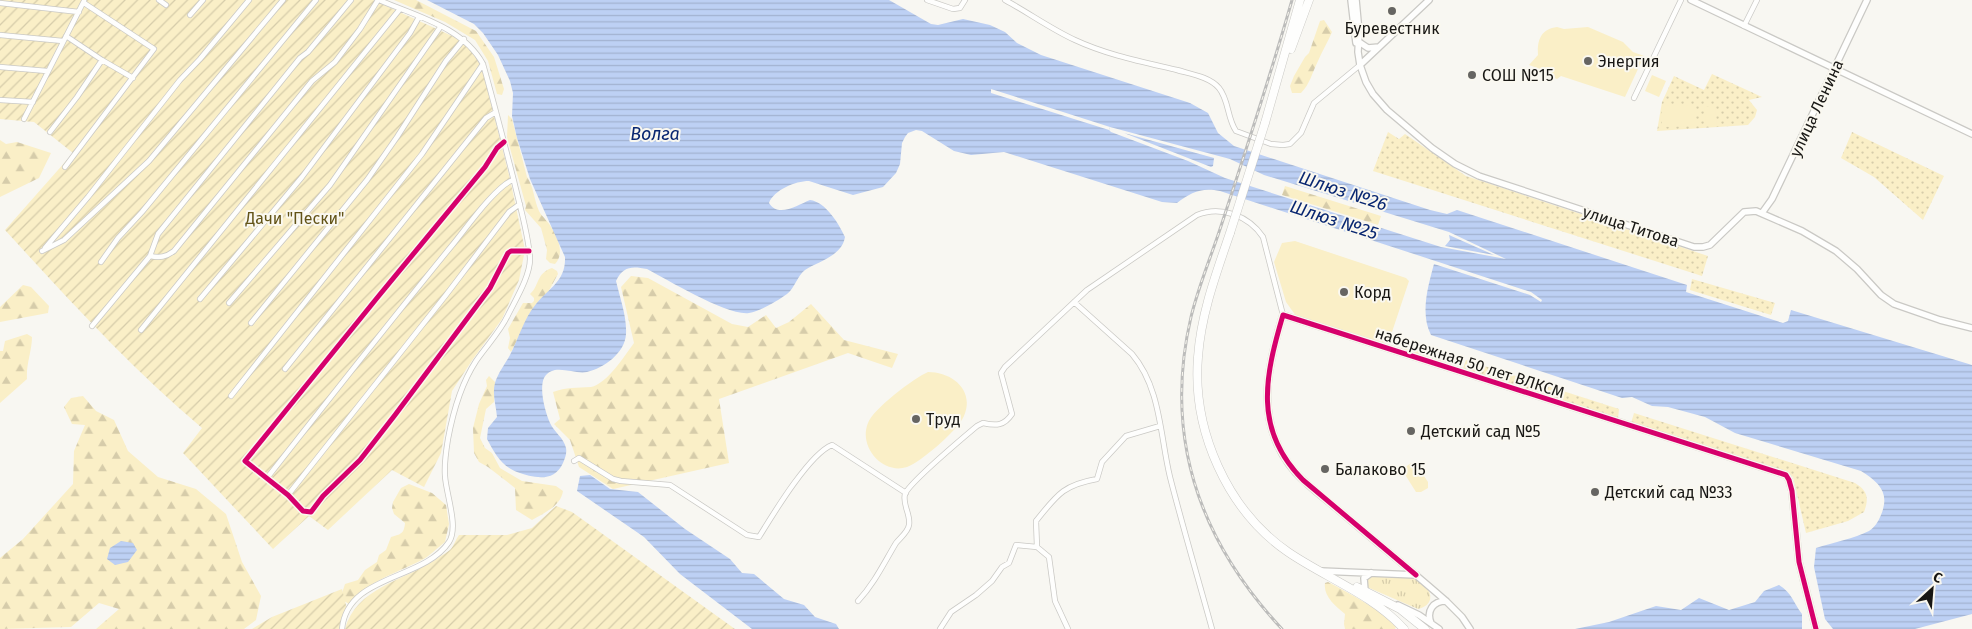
<svg xmlns="http://www.w3.org/2000/svg" width="1972" height="629" viewBox="0 0 1972 629" font-family="'Fira Sans',sans-serif">
<style>
.grass{fill:url(#grass-tufts)}
.forest{fill:url(#forest-firs)}
.park{fill:url(#park-dots)}
.garden{fill:url(#garden-furrows)}
.pitch{fill:#faefc7}
.water{fill:url(#water-rules);fill-rule:evenodd}
.pier{fill:#f8f7f2}
.lines{fill:none;stroke-linecap:round;stroke-linejoin:round}
.street-casing{stroke:#cac9c5;stroke-width:6}
.secondary-casing{stroke:#cac9c5;stroke-width:8}
.highway-casing{stroke:#cac9c5;stroke-width:9}
.street{stroke:#fefefd;stroke-width:4.5}
.secondary{stroke:#fefefd;stroke-width:5.5}
.highway{stroke:#fefefd;stroke-width:8}
.rail-casing{stroke:#bcbcbb;stroke-width:3}
.rail{stroke:#faf8f0;stroke-width:1;stroke-dasharray:4;stroke-linecap:butt}
.highway-bridge-casing{stroke:#cac9c5;stroke-width:9;stroke-linecap:butt}
.highway-bridge{stroke:#fefefd;stroke-width:8}
.cycleway-casing{stroke:#faf8f0;stroke-width:8}
.cycleway{stroke:#d6006c;stroke-width:5}
.poi-dot{fill:#666562;stroke:#faf8f0;stroke-width:2}
.labels{text-anchor:middle;stroke-width:4;stroke-linejoin:round;paint-order:stroke}
.poi-label{font-size:16px;fill:#181714;stroke:#faf8f0;text-anchor:start}
.street-label{font-size:16px;fill:#181714;stroke:#faf8f0}
.park-label{font-size:16px;fill:#625317;stroke:#faf8f0}
.water-label{font-size:18px;font-style:italic;fill:#092771;stroke:#faf8f0}
</style>
<defs>
<pattern id="grass-tufts" width="24" height="20" patternUnits="userSpaceOnUse" patternTransform="scale(1.25)"><rect width="24" height="20" fill="#faefc7"/><path d="M3 7l-1-3M5 7V3M7 7l1-3M15 17l-1-3M17 17v-4M19 17l1-3" fill="none" stroke="#d6ccaa"/></pattern>
<pattern id="forest-firs" width="22" height="20" patternUnits="userSpaceOnUse" patternTransform="scale(1.25)"><rect width="22" height="20" fill="#faefc7"/><path d="M5 1l3.5 6h-7zM16 11l3.5 6h-7z" fill="#d6ccaa"/></pattern>
<pattern id="park-dots" width="8" height="8" patternUnits="userSpaceOnUse" patternTransform="scale(1.25)"><rect width="8" height="8" fill="#faefc7"/><path d="M2 2h.1M6 6h.1" fill="none" stroke="#d6ccaa" stroke-width="1.8" stroke-linecap="round"/></pattern>
<pattern id="garden-furrows" width="10" height="10" patternUnits="userSpaceOnUse" patternTransform="scale(1.25)"><rect width="10" height="10" fill="#faefc7"/><path d="M-1 1l2-2M0 10L10 0M9 11l2-2" fill="none" stroke="#d6ccaa"/></pattern>
<pattern id="water-rules" width="6" height="5" patternUnits="userSpaceOnUse" patternTransform="scale(1.25)"><rect width="6" height="5" fill="#bdd0f4"/><path d="M0 2.5h6" fill="none" stroke="#a2b2d0"/></pattern>
</defs>
<rect width="100%" height="100%" fill="#f8f7f2"/>
<!-- grass -->
<path class="grass" d="M1370 576C1379 576 1408 575 1415 578 1430 585 1439 604 1418 609L1367 587 1366 579Z"/>
<!-- forest -->
<path class="forest" d="M394 0H416L476 31 494 57 504 89 502 95 497 94 488 61 475 40 445 22Z
M1324 20 1332 32C1328 42 1322 51 1318 61 1312 73 1310 84 1301 93H1292L1290 86 1294 76 1305 57 1309 53 1320 21Z
M508 115 512 119 527 177C534 187 534 200 539 211 542 217 548 221 551 227 558 237 565 254 555 264L550 263 546 259 547 250 541 228 525 210 526 206 507 137Z
M0 140 6 144 17 142 51 153 39 178 0 197Z
M1285 186 1381 216 1378 225 1282 195Z
M552 268 557 271 558 274 547 294 536 304 511 352 508 348 510 338 508 329 523 303H532L534 301V298L530 294C539 287 536 273 552 268Z
M631 276 648 278 732 324 748 327 766 315 776 328 789 322 811 304 844 340 898 354 892 368 848 353 719 399 729 463 613 489 579 467 570 440 554 424 560 419 553 392C566 387 577 388 591 387 607 384 625 355 634 343L621 287Z
M23 285 31 287 49 306 48 313 0 322V307Z
M27 334 32 337C32 351 26 364 27 379L0 403V351H3L5 341Z
M489 376 495 382 494 402 486 409 480 438 485 448 492 453 500 468 522 481 556 486 563 491C561 506 544 513 532 520L516 510 515 488 488 467 479 462 474 453 473 428 479 404 487 386 486 380Z
M83 396 96 411 114 420 128 451 158 477 196 489 226 514 242 562 261 596 256 620 244 629H96L119 609 99 603 71 627 0 629V558L23 539 73 484 74 451 85 425 72 424 64 407 71 398Z
M409 484 432 493 446 505 449 524 445 542C437 548 429 557 420 561 392 575 372 579 349 604L344 601 341 596 345 584 358 580 365 570 377 562 379 555 386 550 391 537C401 534 404 534 405 523L394 514 392 508 393 502 401 488Z
M1328 582C1352 595 1377 607 1396 627L1395 629H1345L1344 624 1345 614C1335 606 1323 596 1325 583Z"/>
<!-- park -->
<path class="park" d="M1712 74 1762 97 1749 100 1757 110 1755 117 1748 125 1657 131 1662 102 1674 76 1704 90Z
M1388 132 1399 139 1405 134 1466 176 1708 256 1702 276 1373 171Z
M1852 132 1944 176 1923 220 1874 177 1841 158Z
M1692 279 1775 303 1771 315 1690 290Z
M1403 341 1448 356 1446 365 1400 350Z
M1466 360 1619 409 1618 419 1462 371Z
M1634 413 1855 483C1868 491 1869 498 1864 512L1848 521 1806 533 1793 477 1786 471 1631 423Z"/>
<!-- garden -->
<path class="garden" d="M0 0H373L461 40 476 56 483 72 510 179 525 250 519 280 502 319 473 359 452 391 441 453 424 487 392 470 328 530 309 516 273 549 183 453 202 428C131 368 68 299 5 230L73 153 34 122 0 119Z
M556 506 572 512 735 629H345C356 588 403 581 435 560 440 556 447 553 451 549 454 545 456 539 459 535H507L532 528Z
M342 589 347 609 342 618 340 629H252L272 617Z"/>
<!-- pitch -->
<path class="pitch" d="M1557 27 1564 29 1588 27 1623 42 1633 52 1644 56 1625 97 1561 76 1557 79 1541 73 1540 69 1529 65 1538 55C1537 40 1541 29 1557 27Z
M1652 75 1666 81 1659 97 1645 91Z
M1693 105 1696 126 1662 127V106Z
M1704 106 1715 107 1717 124 1706 125Z
M1295 241 1406 278 1409 281 1388 344 1296 316 1286 302 1274 262 1282 243Z
M928 372C952 372 975 390 964 416 958 430 921 462 907 467 883 475 858 447 868 423 873 409 914 378 928 372Z
M1411 463 1416 464 1428 482V488L1421 492H1416L1404 473V468Z"/>
<!-- water -->
<path class="water" d="M427 0H889L931 24 938 25 963 19 990 25 1005 32 1017 43 1041 55 1190 103 1208 113 1218 133 1234 146 1430 210 1447 214 1457 210 1687 285 1686 292 1783 323 1788 321 1791 310 1972 365V614L1915 629H1833L1825 619 1814 567 1816 548C1832 543 1855 538 1869 531 1875 527 1878 522 1881 515 1890 493 1880 483 1861 471L1735 433 1705 417 1668 407 1652 406 1632 397 1622 398 1431 335C1420 314 1428 286 1434 264L1530 295 1541 302 1542 300 1531 292 1220 191C1202 187 1191 192 1177 203L1162 202 1004 152 971 155 954 151 922 131 916 130 908 133 905 137 902 143 900 164 896 173 883 187 853 195 809 181C795 181 774 190 769 203 778 218 798 205 810 200 826 202 839 224 845 237 842 256 819 261 805 270 797 276 795 288 787 294 777 301 761 311 749 313 727 316 668 280 647 269 632 266 623 266 616 281 620 298 627 317 626 334 625 353 604 368 587 372 574 375 553 362 544 378 539 389 545 412 550 423 554 432 564 438 566 448 567 454 565 458 563 463 554 483 534 478 517 472 501 466 494 452 487 439L488 428 497 417C496 405 492 394 495 383 498 373 505 364 510 355 519 338 523 320 536 304 549 288 566 281 565 257L530 179 517 138 512 116 513 93 510 81 498 55 483 33 474 24ZM1110 127 1230 159 1264 175 1449 232 1506 259 1441 247 1225 178 1188 161 1111 132 1109 130Z
M1124 133 1214 158 1213 166 1211 167Z
M1449 235 1494 255 1445 246 1450 240Z
M590 475 610 489 638 492 685 529 730 559 742 573 754 574 784 599 804 605 815 617 836 624 839 629H752L680 574 644 537 577 491 580 476Z
M121 541 133 543 137 550 128 562 115 565 107 559 110 548Z
M1779 585C1792 593 1793 602 1802 614V629H1575L1609 622 1656 606 1681 610 1699 598 1729 610 1755 602 1764 591Z"/>
<!-- pier -->
<path class="pier" d="M991 89 1110 127 1109 130 991 93Z"/>
<g class="lines">
<defs>
<path id="street" d="M159 0 166 5
M927 0 953 9 960 8 965 0
M1005 0C1029 13 1051 29 1075 40 1107 55 1143 62 1177 70 1191 74 1210 77 1219 88 1229 100 1227 118 1236 131L1271 144 1283 145 1290 144 1301 133 1314 103 1360 65
M0 3 79 12
M190 15 203 0
M1744 26 1757 0
M0 35 63 41
M66 36 102 60 133 78
M0 67 47 71
M1634 98 1681 0
M0 100 33 102
M24 119 84 1
M50 132 77 97 102 60
M504 142 497 148 485 167 377 298 245 461 288 495 303 511 311 512 323 496 360 460 395 415 490 288 508 253 511 251H529
M65 167 154 49 84 3
M45 248 88 197 180 80 200 59 249 0
M42 251 64 240 149 161 283 0
M150 256 158 234 300 58 308 52 351 0
M101 262 118 238 142 212 316 0
M200 299 302 177 410 33 419 17
M1074 302 1132 354C1161 388 1160 436 1170 477 1183 528 1198 578 1212 629
M229 303 330 185 441 26
M251 323 367 180 397 137 446 61 464 39
M92 326 150 256C160 258 166 257 174 251L312 81 335 62 360 29 378 0
M141 330 400 9
M285 369 486 118 496 112
M231 396 422 154 483 64
M574 461 579 458 613 479 621 481 670 485 747 535 759 537C772 516 809 454 832 445L906 493
M267 478C329 399 391 320 454 243 467 227 496 186 513 180
M288 495 446 295 509 212 520 204
M1037 547 1049 557 1055 601 1068 629
M858 601C874 584 884 563 896 543 900 538 908 532 909 525 911 515 902 504 905 494 910 482 964 437 977 426L983 423C996 426 1004 426 1012 414L1001 373 1005 367 1087 290 1197 215C1221 205 1249 216 1263 237L1283 315
M342 629C347 574 423 581 449 542 459 527 446 494 445 476 444 463 446 451 448 439 453 412 461 384 476 361 487 345 500 332 508 315 516 299 530 276 530 259 529 236 519 203 514 181 504 142 494 103 483 64 463 27 416 16 379 0
M940 629 951 612 976 595 992 581 1002 567 1009 563 1016 545 1037 547 1036 521C1057 495 1063 485 1097 479L1102 462 1126 436 1160 426"/>
<path id="secondary" d="M1351 0 1356 43
M1356 0 1359 32 1358 52 1360 65 1366 82 1373 94 1387 110 1432 148 1455 164 1479 176 1694 247H1703L1710 245 1744 212 1756 211 1802 231 1836 251 1857 269 1881 295 1894 304 1940 320 1972 328
M1691 0 1972 134
M1359 42 1368 48 1379 47
M1360 65 1429 0
M1762 213 1772 199 1867 0
M1321 571 1416 575
M1365 591 1364 578 1371 573
M1398 605 1419 615 1439 629
M1431 623C1426 611 1433 601 1446 601
M1470 629 1462 617 1446 601C1412 571 1377 543 1342 513 1327 500 1310 488 1296 473 1254 425 1266 370 1283 315L1786 475 1789 480 1792 491 1799 562 1816 629"/>
<path id="highway" d="M1291 49 1309 0
M1265 123 1300 0
M1230 233C1216 274 1201 314 1198 357 1192 430 1227 510 1288 552 1326 578 1372 594 1404 629
M1357 587 1400 609 1425 629"/>
</defs>
<!-- street casing -->
<use href="#street" class="street-casing"/>
<!-- secondary casing -->
<use href="#secondary" class="secondary-casing"/>
<!-- highway casing -->
<use href="#highway" class="highway-casing"/>
<!-- street -->
<use href="#street" class="street"/>
<!-- secondary -->
<use href="#secondary" class="secondary"/>
<!-- highway -->
<use href="#highway" class="highway"/>
<defs>
<path id="rail" d="M1282 629C1200 541 1163 437 1191 317 1199 284 1213 252 1223 220 1247 147 1271 74 1292 0"/>
</defs>
<!-- rail casing -->
<use href="#rail" class="rail-casing"/>
<!-- rail -->
<use href="#rail" class="rail"/>
<defs>
<path id="highway-bridge" d="M1230 233 1265 123"/>
</defs>
<!-- highway-bridge casing -->
<use href="#highway-bridge" class="highway-bridge-casing"/>
<!-- highway-bridge -->
<use href="#highway-bridge" class="highway-bridge"/>
<defs>
<path id="cycleway" d="M504 142 497 148 485 167 377 298 245 461 288 495 303 511 311 512 323 496 360 460 395 415 490 288 508 253 511 251H529
M1416 575 1303 480C1253 430 1265 376 1283 315L1786 475 1789 480 1792 491 1799 562 1816 629"/>
</defs>
<!-- cycleway casing -->
<use href="#cycleway" class="cycleway-casing"/>
<!-- cycleway -->
<use href="#cycleway" class="cycleway"/>
</g>
<!-- markers -->
<g class="poi-dot">
<circle cx="1392" cy="11" r="5"/>
<circle cx="1588" cy="61" r="5"/>
<circle cx="1472" cy="75" r="5"/>
<circle cx="1344" cy="292" r="5"/>
<circle cx="916" cy="419" r="5"/>
<circle cx="1411" cy="431" r="5"/>
<circle cx="1325" cy="469" r="5"/>
<circle cx="1595" cy="492" r="5"/>
</g>
<g class="labels">
<!-- poi labels -->
<g class="poi-label">
<text x="1392" y="34" text-anchor="middle">Буревестник</text>
<text x="1598" y="67">Энергия</text>
<text x="1482" y="81">СОШ №15</text>
<text x="1354" y="298">Корд</text>
<text x="926" y="425">Труд</text>
<text x="1421" y="437">Детский сад №5</text>
<text x="1335" y="475">Балаково 15</text>
<text x="1605" y="498">Детский сад №33</text>
</g>
<!-- street labels -->
<g class="street-label">
<text transform="translate(1816 108) rotate(-65)" y="6">улица Ленина</text>
<text transform="translate(1631 226) rotate(18)" y="6">улица Титова</text>
<text transform="translate(1470 362) rotate(18)" y="6">набережная 50 лет ВЛКСМ</text>
</g>
<!-- park labels -->
<g class="park-label">
<text x="295" y="224">Дачи "Пески"</text>
</g>
<!-- water labels -->
<g class="water-label">
<text x="655" y="140">Волга</text>
<text transform="translate(1343 191) rotate(18)" y="6">Шлюз №26</text>
<text transform="translate(1334 220) rotate(18)" y="6">Шлюз №25</text>
</g>
</g>
<!-- north arrow -->
<g transform="translate(1932 589) rotate(26)" stroke="#faf8f0" stroke-width="4" paint-order="stroke">
<path d="M0-4L9 19L0 12L-9 19Z" fill="#181714"/>
<text y="-8" font-size="14" font-weight="bold" text-anchor="middle" fill="#181714">С</text>
</g>
</svg>
